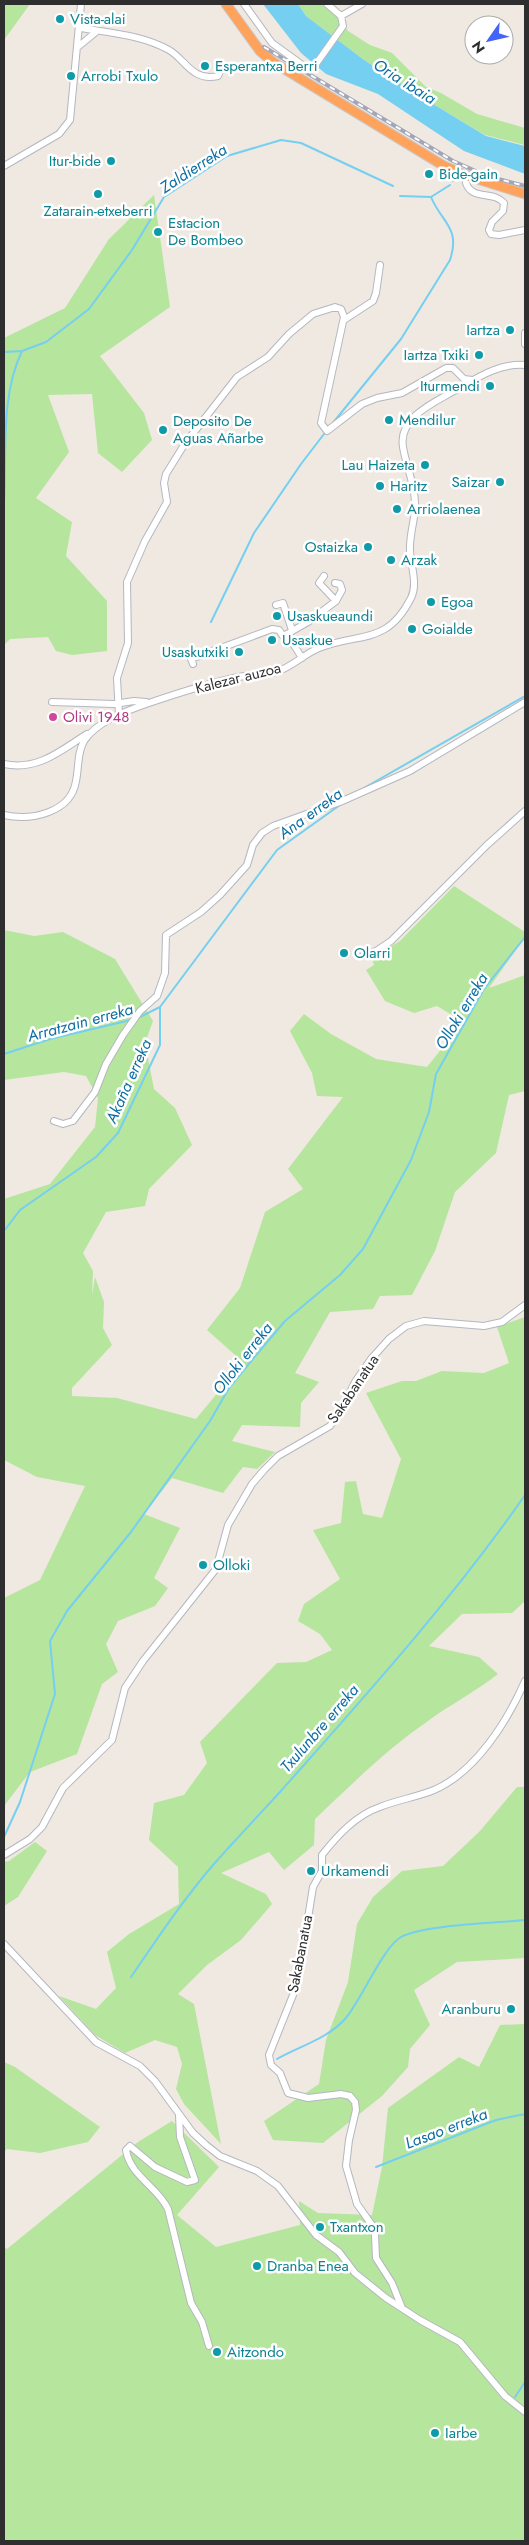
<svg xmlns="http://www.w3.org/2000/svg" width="529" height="2545" viewBox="0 0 529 2545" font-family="Jost,sans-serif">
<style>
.green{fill:#b6e59e}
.water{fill:#75cff0}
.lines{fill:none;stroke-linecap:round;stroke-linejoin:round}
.stream{stroke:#75cff0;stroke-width:2}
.minor-casing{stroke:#b4b7c1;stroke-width:8}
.highway-casing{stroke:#c9c9c9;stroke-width:11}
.minor{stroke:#fff;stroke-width:6}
.highway{stroke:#ffa35c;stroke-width:9}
.rail-casing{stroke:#a3a6b8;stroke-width:4}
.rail{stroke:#fff;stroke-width:2;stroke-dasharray:5.5;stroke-linecap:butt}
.culture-dot{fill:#0f9aa8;stroke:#fff;stroke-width:2}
.hotel-dot{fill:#d1479c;stroke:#fff;stroke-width:2}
.labels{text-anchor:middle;stroke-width:5;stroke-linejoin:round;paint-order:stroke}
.culture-label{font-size:15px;fill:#0d838f;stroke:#fff;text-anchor:start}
.street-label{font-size:15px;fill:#2e2e2e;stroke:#fff}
.hotel-label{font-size:15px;fill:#b23c85;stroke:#fff;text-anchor:start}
.water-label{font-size:16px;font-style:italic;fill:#0d6fa3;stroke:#fff}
</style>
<rect width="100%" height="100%" fill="#efe9e1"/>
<!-- green -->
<path class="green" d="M4 4H30L4 40Z
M298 4H321L340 19 348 31 370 45 392 53 426 87 441 93 477 114 525 128V145L485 135 438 107 364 60 306 16Z
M154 195 170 307 100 356 144 413 152 440 122 472 98 453 92 394 48 395 69 452 36 498 72 522 66 556 107 601V651L72 655 56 651 48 637 10 639 4 645V338L65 308 109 239Z
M454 886 525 932V937L489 988 525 975V1091L509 1095 496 1153 455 1192 435 1251 412 1295 380 1296 373 1309 330 1312 295 1373 319 1382 301 1403 300 1427 242 1425 232 1441 275 1452 257 1469 243 1467 223 1493 172 1478 144 1514 180 1528 154 1578 168 1588 155 1606 118 1621 106 1644 118 1672 102 1684 77 1754 30 1772 4 1806V1598L40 1580 85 1486 37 1477 4 1460V1199L50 1184 95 1127 98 1098 86 1076 64 1072 4 1080V930L34 936 63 932 115 959 153 1021 145 1043 154 1089 175 1108 192 1145 149 1189 145 1206 106 1212 83 1253 93 1271 92 1295 95 1277 104 1302 103 1328 112 1345 72 1388V1396L117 1398 196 1419 243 1362 207 1330 240 1288 265 1212 303 1189 288 1169 343 1097 317 1096 312 1073 290 1031 304 1014 331 1034 376 1059 427 1067 443 1047 452 1015 437 1006 414 1013 385 1001 366 970 374 965 372 958 400 941Z
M525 1317V1601L512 1613 462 1614 429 1646 479 1657 498 1674C475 1692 451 1704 428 1721 387 1749 351 1785 315 1819L314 1845 284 1870 269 1852 221 1873 266 1894 272 1904 241 1940 207 1965 178 1994 194 2004 221 2144 184 2104 176 2089 182 2064 177 2047 155 2040 125 2053 95 2035 59 1996 96 2009 116 1988 107 1952 129 1934 179 1904 178 1867 149 1840 154 1803 184 1795 207 1763 200 1742 277 1663 306 1662 332 1650 320 1634 298 1621 304 1604 340 1579 313 1530 341 1523 345 1482 356 1481 363 1514 382 1518 401 1459 366 1393 402 1381H416L442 1371 484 1373 509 1363 497 1327Z
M517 1787H525V1958L457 1962 414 1990 430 2025 410 2049 408 2067 382 2096 323 2143 273 2140 264 2121 319 2084 326 2040 348 1982 357 1924 373 1897 402 1871 443 1866 480 1831Z
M35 1842 47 1851 18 1897 4 1906V1862L9 1861Z
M525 2024V2541H4V2247L7 2249 138 2142 172 2121 219 2167 177 2215 216 2247 300 2225 299 2201 318 2213 372 2215 382 2167 388 2108 459 2057 479 2067 500 2025Z
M4 2062 15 2067 100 2127 88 2142 40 2153 7 2149 4 2152Z"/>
<!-- water -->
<path class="water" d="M263 4H298L306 16 364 60 438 107 486 136 525 146V174L464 151 378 94 326 74 301 53Z"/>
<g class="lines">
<!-- stream -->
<path class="stream" d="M453 181 454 177
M400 196 431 197 450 185
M4 352 22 351 46 342 89 309 132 250 164 197 227 156 281 140 301 143 393 186
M332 424 401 339 450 260C461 227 441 222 431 197
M4 503C7 452 0 397 22 351
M211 622 254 533 301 464 324 434
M364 788 525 696
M138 1018 160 1007 277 850 340 805
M4 1054 50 1039 131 1020
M4 1231 20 1210 96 1157 118 1133 160 1045V1007
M4 1837 20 1802 55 1694 50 1641 67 1611 131 1532 210 1421 229 1388 252 1360 285 1321 340 1275 363 1249 411 1160 429 1112 436 1074 484 989 525 937
M131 1977C157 1939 183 1900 213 1865 235 1840 258 1816 280 1792 365 1696 452 1600 525 1495
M277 2059C300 2046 327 2039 345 2019 361 2001 383 1947 401 1937 423 1925 497 1923 525 1920
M376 2167 496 2120 525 2114
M515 2397 525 2382"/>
<defs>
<path id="minor" d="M244 4 272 43 305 67 310 68 316 64 343 26 341 16 327 4
M341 16 362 4
M81 28C111 33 142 35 169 50 185 59 192 82 218 76L222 67
M79 46 96 32
M4 166 59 134 70 120 81 4
M468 176 466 183C472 201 493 190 504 203L503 211 492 222 489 230 491 234 499 235 525 230
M344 320 373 301 376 293 380 265
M525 333V344
M335 583 340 584 342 590 336 601
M276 605 283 603 292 630
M302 658 287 634 308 622 336 601 319 583 324 576
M193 664 191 659 272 629 279 630 283 636 287 634
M52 702 114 704 134 701 146 702
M119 715 117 678 128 643 127 582 145 541 167 502 164 483 166 474 184 445 237 377 268 357 289 334 313 314 335 307 341 309 344 317 321 423 327 431 362 404 377 398 402 393 446 368H453L464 379 472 380
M4 764C38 771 60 751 87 734
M4 815C31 821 71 813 76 781 79 767 77 753 84 741 96 722 126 711 146 704 178 693 211 682 244 676 254 674 266 675 276 672 292 667 304 654 319 648 359 632 387 646 411 598 418 584 411 567 410 551 409 534 416 518 415 502 414 481 406 466 403 447 398 418 433 403 454 391 477 378 498 363 525 365
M363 956 376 951 391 941 487 845 525 811
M54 1121 63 1124 73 1121 95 1092 106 1064 123 1035 140 1011 157 996 165 973 166 935 201 912 220 895 247 865 253 845 262 833 273 826 340 802 410 771 525 702
M4 1855 30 1839 42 1827 63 1788 112 1740 125 1688 143 1661 216 1569 228 1525 252 1484 264 1470 278 1456 330 1426 342 1409 355 1382 371 1359 389 1339 406 1326 424 1321 484 1326 502 1322 525 1305
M4 1944 96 2042 140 2066 155 2081 193 2133 206 2145 220 2156 257 2171 278 2186 316 2235 339 2252 355 2273 386 2298 420 2320 460 2342 505 2396 525 2412
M179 2115 180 2137 195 2180 187 2182 155 2167 130 2146 126 2150C130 2176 158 2187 168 2209L191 2303 202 2322 209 2346
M402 2308 392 2283 376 2258 375 2235 372 2225 357 2204 346 2166 349 2140 356 2110 355 2102 350 2096 341 2094 308 2098 288 2093 280 2073 271 2065 269 2055 293 1995 300 1968 313 1887 322 1871V1855C337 1836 356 1815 380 1807 397 1800 417 1797 434 1790 476 1772 508 1720 525 1681"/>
<path id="highway" d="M226 4 260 51 273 62 444 166 468 176 525 194"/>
</defs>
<!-- minor casing -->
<use href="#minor" class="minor-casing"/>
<!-- highway casing -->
<use href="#highway" class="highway-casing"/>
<!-- minor -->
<use href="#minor" class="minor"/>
<!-- highway -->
<use href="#highway" class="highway"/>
<defs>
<path id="rail" d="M264 47 453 161 487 176 525 186"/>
</defs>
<!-- rail casing -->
<use href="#rail" class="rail-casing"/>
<!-- rail -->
<use href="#rail" class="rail"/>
</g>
<!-- markers -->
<g class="culture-dot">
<circle cx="60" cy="19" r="5"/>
<circle cx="205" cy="66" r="5"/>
<circle cx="71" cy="76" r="5"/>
<circle cx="111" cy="161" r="5"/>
<circle cx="429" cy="174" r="5"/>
<circle cx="98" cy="194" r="5"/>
<circle cx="158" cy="232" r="5"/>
<circle cx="510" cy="330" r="5"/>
<circle cx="479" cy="355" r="5"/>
<circle cx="490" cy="386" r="5"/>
<circle cx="389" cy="420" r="5"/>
<circle cx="163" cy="430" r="5"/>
<circle cx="425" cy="465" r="5"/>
<circle cx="500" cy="482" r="5"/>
<circle cx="380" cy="486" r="5"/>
<circle cx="397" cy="509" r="5"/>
<circle cx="368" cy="547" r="5"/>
<circle cx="391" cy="560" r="5"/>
<circle cx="431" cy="602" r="5"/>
<circle cx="277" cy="616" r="5"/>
<circle cx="412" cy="629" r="5"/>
<circle cx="272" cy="640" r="5"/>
<circle cx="239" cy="652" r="5"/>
<circle cx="344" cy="953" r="5"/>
<circle cx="203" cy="1565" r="5"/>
<circle cx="311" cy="1871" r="5"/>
<circle cx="511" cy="2009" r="5"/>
<circle cx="320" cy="2227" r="5"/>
<circle cx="257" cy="2266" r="5"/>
<circle cx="217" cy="2352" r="5"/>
<circle cx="435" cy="2433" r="5"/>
</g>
<circle class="hotel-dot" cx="53" cy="717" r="5"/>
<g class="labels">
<!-- culture labels -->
<g class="culture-label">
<text x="70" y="24">Vista-alai</text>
<text x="215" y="71">Esperantxa Berri</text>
<text x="81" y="81">Arrobi Txulo</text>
<text x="101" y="166" text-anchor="end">Itur-bide</text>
<text x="439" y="179">Bide-gain</text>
<text x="98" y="216" text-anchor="middle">Zatarain-etxeberri</text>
<text x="168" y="228">Estacion<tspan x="168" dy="17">De Bombeo</tspan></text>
<text x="500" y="335" text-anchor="end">Iartza</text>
<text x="469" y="360" text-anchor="end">Iartza Txiki</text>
<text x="480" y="391" text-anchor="end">Iturmendi</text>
<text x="399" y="425">Mendilur</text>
<text x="173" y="426">Deposito De<tspan x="173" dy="17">Aguas Añarbe</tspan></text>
<text x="415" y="470" text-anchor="end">Lau Haizeta</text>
<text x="490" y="487" text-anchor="end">Saizar</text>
<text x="390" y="491">Haritz</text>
<text x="407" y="514">Arriolaenea</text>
<text x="358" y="552" text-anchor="end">Ostaizka</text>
<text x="401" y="565">Arzak</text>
<text x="441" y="607">Egoa</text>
<text x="287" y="621">Usaskueaundi</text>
<text x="422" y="634">Goialde</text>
<text x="282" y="645">Usaskue</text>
<text x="229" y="657" text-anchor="end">Usaskutxiki</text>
<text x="354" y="958">Olarri</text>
<text x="213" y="1570">Olloki</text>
<text x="321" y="1876">Urkamendi</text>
<text x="501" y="2014" text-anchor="end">Aranburu</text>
<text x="330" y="2232">Txantxon</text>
<text x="267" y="2271">Dranba Enea</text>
<text x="227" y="2357">Aitzondo</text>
<text x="445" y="2438">Iarbe</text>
</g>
<!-- street labels -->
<g class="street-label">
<text transform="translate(238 678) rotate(-14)" y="5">Kalezar auzoa</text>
<text transform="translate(353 1389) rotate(-56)" y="5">Sakabanatua</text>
<text transform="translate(300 1954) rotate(-79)" y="5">Sakabanatua</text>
</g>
<!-- hotel labels -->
<g class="hotel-label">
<text x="63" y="722">Olivi 1948</text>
</g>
<!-- water labels -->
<g class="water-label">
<text transform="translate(405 81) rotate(32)" y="6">Oria ibaia</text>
<text transform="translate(193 168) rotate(-33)" y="6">Zaldierreka</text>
<text transform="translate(310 813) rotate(-36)" y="6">Ana erreka</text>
<text transform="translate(461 1011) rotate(-59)" y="6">Olloki erreka</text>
<text transform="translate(80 1022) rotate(-15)" y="6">Arratzain erreka</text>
<text transform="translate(128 1081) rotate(-66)" y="6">Akaña erreka</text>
<text transform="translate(242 1358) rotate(-52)" y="6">Olloki erreka</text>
<text transform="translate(319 1728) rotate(-49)" y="6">Txulunbre erreka</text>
<text transform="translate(446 2128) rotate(-21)" y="6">Lasao erreka</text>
</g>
</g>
<!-- border -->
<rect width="529" height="2545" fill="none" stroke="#2e2e2e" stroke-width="10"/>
<!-- north arrow -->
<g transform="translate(489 40) rotate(236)"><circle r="24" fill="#ffffff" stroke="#ababab"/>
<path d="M0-4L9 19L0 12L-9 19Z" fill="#4264fb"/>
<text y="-8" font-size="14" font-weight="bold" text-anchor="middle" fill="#2e2e2e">N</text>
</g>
</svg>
